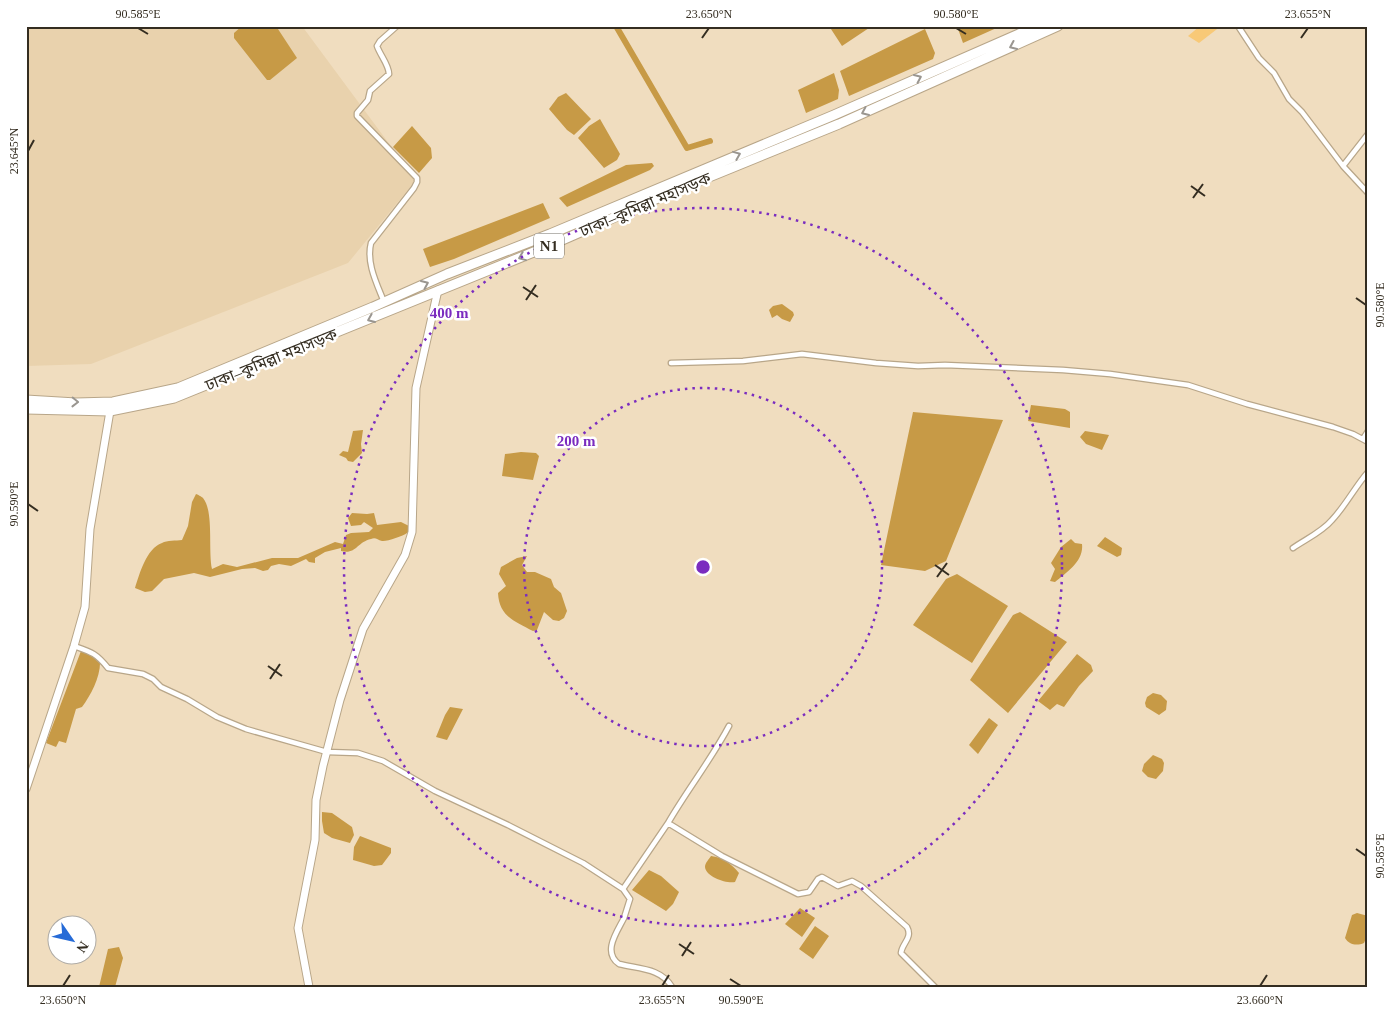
<svg xmlns="http://www.w3.org/2000/svg" width="1394" height="1013" viewBox="0 0 1394 1013" font-family="'Times New Roman','Noto Sans Bengali',serif">
<style>
.built{fill:#e9d2ad}
.green{fill:#f8c977}
.water{fill:#c79a46}
.lines{fill:none;stroke-linecap:round;stroke-linejoin:round}
.canal{stroke:#c79a46;stroke-width:6}
.street-casing{stroke:#b8a689;stroke-width:7}
.secondary-casing{stroke:#b8a689;stroke-width:9}
.highway-casing{stroke:#b8a689;stroke-width:11}
.street{stroke:#fff;stroke-width:4.5}
.secondary{stroke:#fff;stroke-width:7}
.highway{stroke:#fff;stroke-width:9}
.oneway{stroke:#9a9690}
.ticks{fill:none;stroke:#342d21;stroke-width:2}
.ring{fill:none;stroke:#7b2cbf;stroke-width:2.5;stroke-dasharray:2.5 5}
.labels{text-anchor:middle;stroke-width:5;stroke-linejoin:round;paint-order:stroke}
.shield{fill:#fff;stroke:#716c64;stroke-width:1}
.shield-label{font-size:15px;font-weight:bold;fill:#342d21}
.street-label{font-size:16px;fill:#342d21;stroke:#fff}
.centre{fill:#7b2cbf;stroke:#fff;stroke-width:2.5}
.ring-label{font-size:15px;text-anchor:middle;font-weight:bold;fill:#7b2cbf;stroke:#fff;stroke-width:5;stroke-linejoin:round;paint-order:stroke}
.neatline{fill:none;stroke:#342d21;stroke-width:2}
.ticks-label{font-size:12px;text-anchor:middle;fill:#342d21}
</style>
<rect width="100%" height="100%" fill="#f0ddbf"/>
<!-- built -->
<path class="built" d="M26 26H302L416 180 348 263 91 364 26 366Z"/>
<!-- green -->
<path class="green" d="M1200 26H1221L1199 43 1188 36Z"/>
<!-- water -->
<path class="water" d="M242 26H276L297 58 270 80H267L234 38V33Z
M829 26H868L869 28 842 46Z
M957 26H1001L963 43Z
M925 29 935 53 933 59 849 96 840 71Z
M834 73 839 90 838 99 806 113 798 90Z
M566 93 591 119 574 135 567 130 549 109 558 97Z
M600 119 620 154 617 160 604 168 578 138 589 126Z
M412 126 431 148 432 158 419 173 393 147Z
M652 163 654 166 650 170 567 207 559 198 626 165Z
M543 203 550 218 454 259 430 267 423 249Z
M782 304 793 312 794 315 790 322 782 319 777 315 772 318 769 310 773 306Z
M1031 405 1065 409 1070 412V428L1028 421Z
M913 412 1003 420 946 561 925 571 881 565Z
M363 430 361 444 362 453 353 462 348 461 346 458 339 455 343 451 348 452 353 431Z
M1085 431 1109 435 1102 450 1086 444 1080 437Z
M521 452 536 453 539 456 533 480 502 476 505 454Z
M196 494C197 494 202 497 203 498 214 511 208 550 212 569L223 564 237 567 272 558H298L335 542 343 544 346 535 351 533 369 532 373 528 364 522 361 525 351 526 348 518 352 513 367 514 374 513 377 525 401 522 409 526C409 529 410 531 407 533 403 536 386 542 382 541 377 540 376 537 371 539 357 542 356 555 341 551V548L325 552 315 558V563L309 562 306 559 291 566 279 564 271 566 268 570 263 571 255 568 242 569 210 577 194 573 164 579 152 591 145 592 135 588C140 573 146 549 162 543 167 540 176 541 182 540L188 526 192 502Z
M1105 537 1122 548 1121 555 1117 557 1097 546Z
M1071 539 1075 543 1082 544C1084 561 1067 572 1055 582L1050 581 1055 569 1051 563 1061 547Z
M527 556 522 565 527 572H535L551 579 554 587 561 593 567 611 564 618 559 621 553 620 544 612 537 630 533 631C514 621 499 616 498 593L506 586 499 574 501 567 517 558Z
M957 574 1008 606 972 663 913 625 946 579Z
M1020 612 1067 642 1008 713 970 680 1013 615Z
M81 651 100 660C101 676 91 695 82 707L76 709 66 743 59 741 56 747 46 743Z
M1077 654 1091 665 1093 671 1079 686 1064 707 1057 704 1050 710 1038 701Z
M1153 693 1161 695 1167 701 1166 710 1159 715 1146 707 1145 703 1147 697Z
M450 707 463 709 447 740 436 737 445 715Z
M989 718 998 725 978 754 969 745Z
M1153 755 1162 759 1164 763 1163 771 1156 779 1148 777 1142 771 1144 764Z
M322 812 332 813 352 827 354 835 350 843 332 838 324 833 322 821Z
M360 836 391 848V853L382 865 374 866 353 860 354 847Z
M711 856C722 857 732 864 739 873L735 882C727 884 706 877 705 867 705 863 709 859 711 856Z
M649 870 661 876 679 892 673 904 666 911 632 890Z
M800 908 815 918 802 937 785 924Z
M1357 913 1368 916V934L1364 943C1357 946 1349 945 1345 938L1352 915Z
M815 926 829 936 813 959 799 949Z
M119 947 123 958 115 987H99L108 949Z"/>
<g class="lines">
<!-- canal -->
<path class="canal" d="M616 26 687 148 710 141"/>
<defs>
<path id="street" d="M1238 26 1259 58 1274 73 1289 99 1302 112 1343 166 1368 193
M1343 166 1368 134
M384 302C377 284 366 263 371 243L414 188 417 182V178L357 116V113L368 100 370 91 389 74C389 65 380 55 377 46L380 41 397 26
M671 363 743 361 802 354 876 363 918 366 945 365 1063 370 1110 374 1188 385 1247 404 1333 427 1353 434 1368 442
M1363 439 1368 431
M1293 548C1306 539 1322 532 1332 520 1346 505 1355 487 1368 472
M74 646C91 652 96 653 108 668L143 674 153 679 161 687 187 699 217 717 246 729 327 752 358 753 383 761 435 791 508 825 583 863 623 889 630 899C628 905 626 912 624 918 617 932 602 952 619 964 639 969 661 968 672 987
M668 823C687 790 711 760 729 726
M623 889 668 823 722 856 798 894 809 892 818 879 822 877 838 886 852 881 861 886 907 927C913 938 902 943 901 953L935 987"/>
<path id="secondary" d="M26 789 74 646 85 607 90 529 110 411
M309 987 298 928 315 840 316 800 323 766 340 700 363 629 405 555 412 532 416 388 438 290"/>
<path id="highway" d="M26 400 76 403 113 402 178 388 373 307 447 274 550 234 834 115 1037 26
M26 409 110 411 174 398 551 245 665 195 839 124 1058 26"/>
</defs>
<!-- street casing -->
<use href="#street" class="street-casing"/>
<!-- secondary casing -->
<use href="#secondary" class="secondary-casing"/>
<!-- highway casing -->
<use href="#highway" class="highway-casing"/>
<!-- street -->
<use href="#street" class="street"/>
<!-- secondary -->
<use href="#secondary" class="secondary"/>
<!-- highway -->
<use href="#highway" class="highway"/>
</g>
<!-- one-way arrows -->
<defs><path id="oneway-chevron" d="M-2-3.5L2.5 0L-2 3.5" fill="none" stroke-width="1.6" stroke-linecap="round" stroke-linejoin="round" transform="scale(1.25)"/></defs>
<g class="oneway">
<use href="#oneway-chevron" transform="translate(1013 46) rotate(156)"/>
<use href="#oneway-chevron" transform="translate(918 78) rotate(-24)"/>
<use href="#oneway-chevron" transform="translate(865 112) rotate(156)"/>
<use href="#oneway-chevron" transform="translate(737 155) rotate(-22)"/>
<use href="#oneway-chevron" transform="translate(522 257) rotate(158)"/>
<use href="#oneway-chevron" transform="translate(425 284) rotate(-24)"/>
<use href="#oneway-chevron" transform="translate(371 319) rotate(157)"/>
<use href="#oneway-chevron" transform="translate(75 402) rotate(1)"/>
</g>
<!-- ticks -->
<path class="ticks" d="M138 28 148 34M956 28 966 34M702 38 709 28M1301 38 1308 28M28 151 34 140M1191 186 1205 196M1193 198 1203 184M523 287 538 297M1356 298 1366 305M526 300 536 285M28 504 38 511M935 565 949 575M937 577 947 563M268 666 282 676M270 679 280 664M1356 849 1366 856M679 944 694 954M682 956 691 942M730 979 741 986M63 986 70 975M662 986 669 975M1260 986 1267 975"/>
<!-- distance rings -->
<g class="ring">
<circle cx="703" cy="567" r="179"/>
<circle cx="703" cy="567" r="359"/>
</g>
<g class="labels">
<!-- shield labels -->
<rect class="shield" x="534" y="233.5" width="30" height="25" rx="4"/>
<g class="shield-label">
<text x="549" y="251">N1</text>
</g>
<!-- street labels -->
<g class="street-label">
<text transform="translate(645 204) rotate(-23)" y="6">ঢাকা–কুমিল্লা মহাসড়ক</text>
<text transform="translate(271 359) rotate(-22)" y="6">ঢাকা–কুমিল্লা মহাসড়ক</text>
</g>
</g>
<circle cx="703" cy="567" r="8" class="centre"/>
<g class="ring-label">
<text x="449" y="318">400 m</text>
<text x="576" y="446">200 m</text>
</g>
<!-- border -->
<rect width="1394" height="1013" fill="none" stroke="#ffffff" stroke-width="55"/>
<!-- north arrow -->
<g transform="translate(72 940) rotate(124)"><circle r="24" fill="#ffffff" stroke="#aeaba6"/>
<path d="M0-4L9 19L0 12L-9 19Z" fill="#266bd7"/>
<text y="-8" font-size="14" font-weight="bold" text-anchor="middle" fill="#342d21">N</text>
</g>
<rect x="28" y="28" width="1338" height="958" class="neatline"/>
<g class="ticks-label">
<text x="138" y="18">90.585°E</text>
<text x="709" y="18">23.650°N</text>
<text x="956" y="18">90.580°E</text>
<text x="1308" y="18">23.655°N</text>
<text transform="translate(14 151) rotate(-90)" y="4">23.645°N</text>
<text transform="translate(1380 305) rotate(-90)" y="4">90.580°E</text>
<text transform="translate(14 504) rotate(-90)" y="4">90.590°E</text>
<text transform="translate(1380 856) rotate(-90)" y="4">90.585°E</text>
<text x="63" y="1004">23.650°N</text>
<text x="662" y="1004">23.655°N</text>
<text x="741" y="1004">90.590°E</text>
<text x="1260" y="1004">23.660°N</text>
</g>
</svg>
